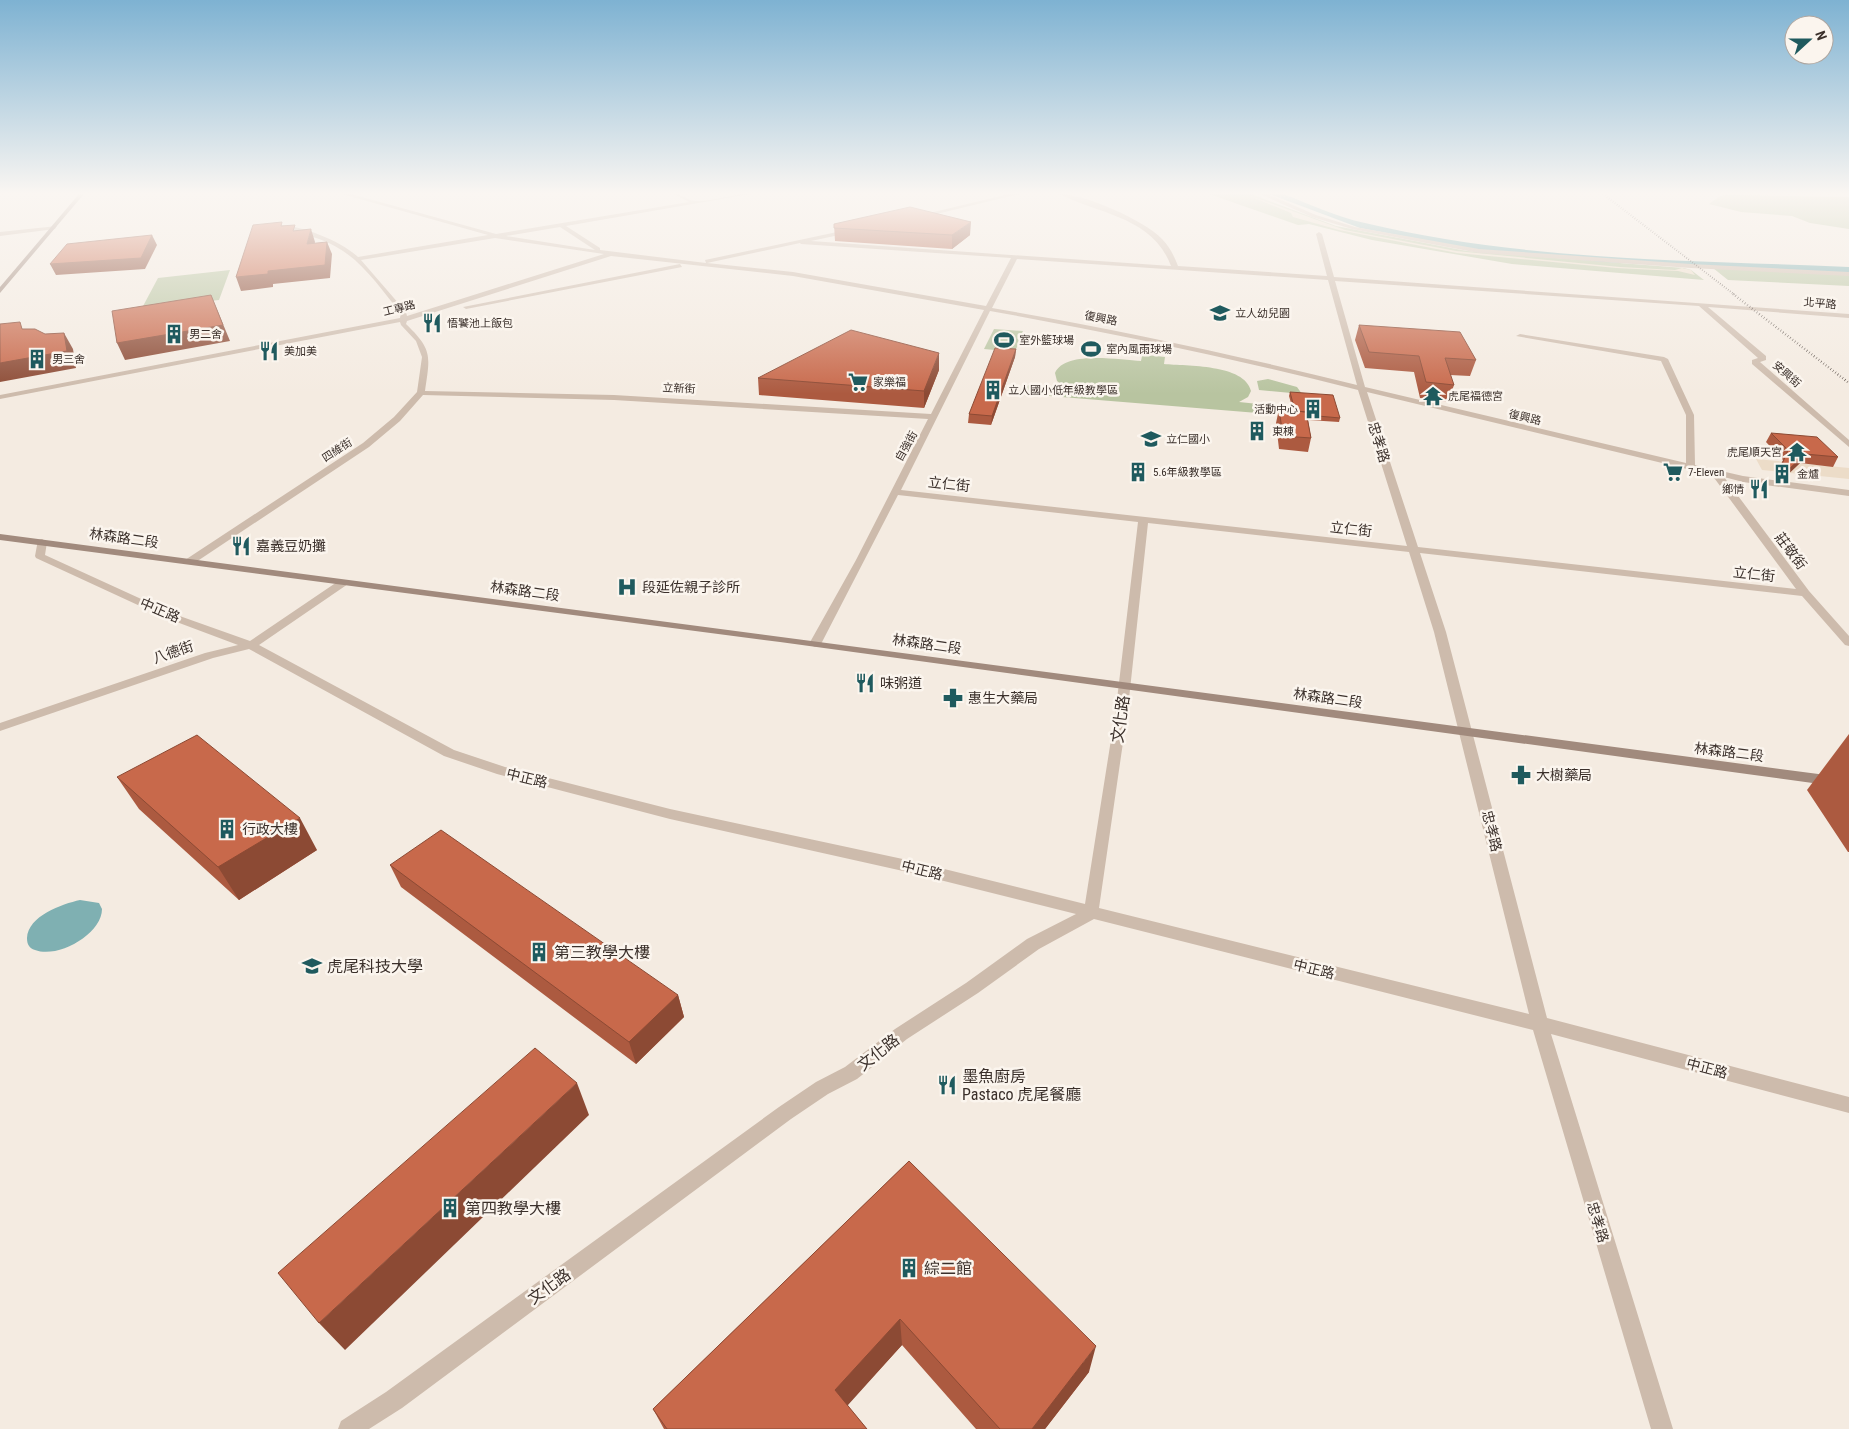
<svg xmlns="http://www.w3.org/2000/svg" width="1849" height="1429" viewBox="0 0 1849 1429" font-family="'Roboto Condensed','Noto Sans TC',sans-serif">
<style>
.green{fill:#b8c4a0}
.plaza{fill:#ecdcc8}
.water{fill:#7fb0b2}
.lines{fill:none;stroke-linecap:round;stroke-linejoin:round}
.canal{fill:#7fb0b2;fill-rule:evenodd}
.street{fill:#cdbbac;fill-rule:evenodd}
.secondary{fill:#a18a7d;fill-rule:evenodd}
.rail-far1{stroke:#3b302b;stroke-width:2;stroke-dasharray:0.5 2;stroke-linecap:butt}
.rail{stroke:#3b302b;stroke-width:2.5;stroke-dasharray:0.5 2.5;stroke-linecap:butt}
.wall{fill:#ac5a40}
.shaded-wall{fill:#8c4a34}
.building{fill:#c8694b;stroke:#8c4a34}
.labels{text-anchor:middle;stroke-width:5;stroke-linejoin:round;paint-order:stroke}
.far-street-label{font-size:11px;fill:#3b302b;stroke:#fbf5ee}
.far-poi-label{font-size:11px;fill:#3b302b;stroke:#fbf5ee;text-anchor:start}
.street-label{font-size:14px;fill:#3b302b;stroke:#fbf5ee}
.poi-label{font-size:14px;fill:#3b302b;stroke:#fbf5ee;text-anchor:start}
.near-street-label{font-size:16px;fill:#3b302b;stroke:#fbf5ee}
.near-poi-label{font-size:16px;fill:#3b302b;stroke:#fbf5ee;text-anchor:start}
</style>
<rect width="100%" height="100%" fill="#f4ebe1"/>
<!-- green -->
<path class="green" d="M1209 194H1251L1336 226 1467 251 1684 268 1691 270 1704 280 1512 264 1372 240 1309 224 1298 225Z
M1727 195 1849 197V229L1810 223 1792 216 1741 212 1709 204 1720 196Z
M1713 268 1849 275V286L1728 280Z
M230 270 219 300 142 308 158 278Z
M994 329 1023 331 1015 352 984 349Z
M1146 355 1165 357 1164 364C1186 366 1245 364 1251 391L1248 397 1239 402 1268 405 1270 414 1025 394 1028 385 1065 387 1057 381 1055 373C1065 350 1120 360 1141 361L1142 356Z
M1268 379 1297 387 1302 394 1259 390 1257 381Z"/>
<!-- plaza -->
<path class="plaza" d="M1245 194 1345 230 1456 251 1620 267 1675 270 1682 268 1691 270 1695 275 1678 271 1616 268 1457 253 1339 230 1293 217 1291 213Z
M1756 459 1849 468V479L1762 470Z"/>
<!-- water -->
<path class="water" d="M80 900 99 903 102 909C102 934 58 959 35 950 29 948 27 944 27 938 28 916 62 904 80 900Z"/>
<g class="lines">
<!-- canal -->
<path class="canal" d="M1269 194H1283C1310 204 1336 217 1365 223 1523 261 1688 260 1849 267V273L1604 262 1483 251 1360 228Z"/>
<!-- street -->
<path class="street" d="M342 194H351L496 234 689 202 674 194C682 194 688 201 696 201 712 202 732 194 750 194L566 226 600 248V250L706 263 705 260 851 229 853 232 811 241 1171 266C1153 217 1099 214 1059 194 1085 194 1144 220 1162 239 1170 247 1174 256 1178 266L1327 276 1316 234 1319 232 1322 234 1334 277 1849 314V318L1708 307 1766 356V360L1760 362 1849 440V447L1752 364V360L1758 358 1699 306 1335 281 1365 387 1686 463V415L1661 361 1516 336 1520 334 1664 357 1668 359 1694 415 1695 465 1743 476 1849 490V496L1743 482 1724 477 1809 591 1849 636V646L1845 645 1802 596 1420 553 1446 632 1547 1018 1849 1097V1113L1551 1034 1673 1429H1651L1533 1030 1094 919 1039 949 978 993 907 1039 857 1079 828 1094 791 1119 402 1408 369 1429H338L341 1421 386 1392 779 1107 816 1082 845 1067 895 1029 966 983 1027 939 1076 914 912 873 670 819 497 774 444 756 249 649 213 658 0 731V723L205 653 238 645 166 618 36 558 35 556 38 540 42 539 47 542 45 555 174 614 250 641 340 580H348V584L259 645 454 750 505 767 670 809 912 861 1085 904 1116 708 1138 522 898 495 821 644 815 647 809 644 856 560 928 419 614 400 423 395 400 421 369 447 193 564H185V560L363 443 394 417 417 392 422 357 416 341 401 325 400 322 0 399V395L400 318 401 313C383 292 366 266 343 251 324 238 300 233 278 227V225C301 225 341 241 358 257L488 235ZM560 227 595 250 506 236ZM495 238 604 254 407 316 406 312 361 260ZM800 243 801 244 1011 258 986 306 793 272 707 263ZM611 256 793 276 984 310 931 414 614 395 425 391C430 356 433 350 406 324L407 321ZM1017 259 1328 280 1357 385C1236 355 1115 329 992 308ZM990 311C1114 333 1236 359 1358 390L1407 546 901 490ZM1367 392 1712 475 1796 589 1418 547ZM1148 523 1409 552 1434 632 1529 1014 1099 908 1128 708Z
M1009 194H1019L920 218 917 216Z
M1260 194H1267L1316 215 1355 227 1479 249 1691 264 1849 272V276L1691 268 1479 253 1352 229 1312 217Z
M57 226 55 229 0 236V232Z
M680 264 682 267 466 309 463 307Z"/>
<!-- secondary -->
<path class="secondary" d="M79 194H84L0 293V287Z
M0 534 1849 778V788L780 642 0 540Z"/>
<!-- rail-far1 -->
<path class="rail-far1" d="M1603 194 1735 295"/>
<!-- rail -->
<path class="rail" d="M1733 294 1849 383"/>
</g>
<!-- wall -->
<path class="wall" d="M834 224 970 235 952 249 835 241Z
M1359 325 1476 360 1470 376 1450 375 1454 385 1448 402 1420 398 1414 372 1365 368 1355 340Z
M1016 349 1015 357 991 425 968 423 969 414Z
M939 370 924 408 759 395 758 378Z
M1290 392 1340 418 1339 422 1308 420 1311 438 1308 452 1279 449 1276 423 1279 409 1293 410 1289 396Z
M1771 433 1838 457 1833 467 1800 463 1783 479 1774 478 1783 460 1766 442Z
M1849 734V852H1848L1807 790Z
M117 777 317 850 239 900 139 809Z
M390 865 678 995 684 1017 636 1064 401 887Z
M909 1161 1089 1372 1045 1429H976L902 1345 847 1405 867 1429H664L653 1409Z"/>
<!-- shaded-wall -->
<path class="shaded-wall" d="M971 222 970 235 952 249V235Z
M311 229 315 242 312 256 307 244Z
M152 235 157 245 145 269 56 275 50 264Z
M327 242 332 254 330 278 273 284V287L241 291 236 277 268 271Z
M211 295 230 341 125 360 117 343Z
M64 333 73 349 76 368 0 382V363Z
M1016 349 1015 357 991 425 992 416Z
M939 353V370L924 408V391Z
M1805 454 1800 463 1783 479 1788 470Z
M300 818 317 850 239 900 218 867Z
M678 995 684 1017 636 1064 629 1042Z
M577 1083 589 1115 345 1350 319 1323Z
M900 1319 902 1345 839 1415 835 1390Z
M1096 1346 1089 1372 1045 1429H1032Z"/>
<!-- building -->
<path class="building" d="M910 207 971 222 952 235 834 228V224Z
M282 222 281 226 295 225 293 231 311 229 307 244 327 242 325 265 268 271V274L236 277 253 225Z
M152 235 141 258 50 264 67 244Z
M211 295 223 325 117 343 112 311Z
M20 322 22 329H35L45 334 64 333 67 351 0 363V324Z
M1359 325 1460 332 1476 360 1445 358 1454 385 1426 382 1419 356 1369 352Z
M851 330 939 353 924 391 758 378Z
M995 348 1016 349 992 416 969 414Z
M1290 392 1333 395 1340 418 1307 415 1306 412 1295 411Z
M1279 409 1306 412 1311 438 1283 436Z
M1771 433 1817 437 1838 457 1805 454 1788 470 1780 469 1788 450Z
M197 735 300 818 218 867 117 777Z
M441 830 678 995 629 1042 390 865Z
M535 1048 577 1083 319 1323 278 1273Z
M909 1161 1096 1346 1032 1429H1000L900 1319 835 1390 867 1429H667L653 1409Z"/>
<!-- sky -->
<linearGradient id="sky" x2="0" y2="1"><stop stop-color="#7eb2d2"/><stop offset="0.49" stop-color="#faf6f2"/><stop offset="1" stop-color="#faf6f2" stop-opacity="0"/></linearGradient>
<rect width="1849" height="394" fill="url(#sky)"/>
<!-- icons -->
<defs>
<symbol id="school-bare" viewBox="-9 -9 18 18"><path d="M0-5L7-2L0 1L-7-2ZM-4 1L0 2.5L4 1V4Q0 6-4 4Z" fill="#1f5a5e" stroke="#fbf5ee" stroke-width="2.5" paint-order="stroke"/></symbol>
<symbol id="restaurant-bare" viewBox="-9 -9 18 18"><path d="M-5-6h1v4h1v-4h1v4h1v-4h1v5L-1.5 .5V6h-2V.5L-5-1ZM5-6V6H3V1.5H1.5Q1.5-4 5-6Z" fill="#1f5a5e" stroke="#fbf5ee" stroke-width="2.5" paint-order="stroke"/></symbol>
<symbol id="building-bare" viewBox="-9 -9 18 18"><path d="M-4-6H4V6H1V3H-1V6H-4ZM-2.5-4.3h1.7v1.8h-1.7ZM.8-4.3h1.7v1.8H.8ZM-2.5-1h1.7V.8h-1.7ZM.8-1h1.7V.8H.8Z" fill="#1f5a5e" stroke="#fbf5ee" stroke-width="2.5" paint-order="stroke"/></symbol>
<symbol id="stadium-bare" viewBox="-9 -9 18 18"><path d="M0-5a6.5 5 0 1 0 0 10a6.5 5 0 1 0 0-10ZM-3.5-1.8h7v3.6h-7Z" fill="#1f5a5e" stroke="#fbf5ee" stroke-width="2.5" paint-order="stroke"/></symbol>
<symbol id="supermarket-bare" viewBox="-9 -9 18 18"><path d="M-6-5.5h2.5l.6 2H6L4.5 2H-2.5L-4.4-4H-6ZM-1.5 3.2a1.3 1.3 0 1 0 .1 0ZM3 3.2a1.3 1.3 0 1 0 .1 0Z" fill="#1f5a5e" stroke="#fbf5ee" stroke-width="2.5" paint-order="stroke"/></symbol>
<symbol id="temple-bare" viewBox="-9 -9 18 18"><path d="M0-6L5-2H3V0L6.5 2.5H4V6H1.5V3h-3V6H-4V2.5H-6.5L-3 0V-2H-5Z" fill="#1f5a5e" stroke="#fbf5ee" stroke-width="2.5" paint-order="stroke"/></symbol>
<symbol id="hospital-bare" viewBox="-9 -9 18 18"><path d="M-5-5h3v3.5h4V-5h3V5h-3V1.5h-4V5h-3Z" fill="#1f5a5e" stroke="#fbf5ee" stroke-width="2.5" paint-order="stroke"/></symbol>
<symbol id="pharmacy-bare" viewBox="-9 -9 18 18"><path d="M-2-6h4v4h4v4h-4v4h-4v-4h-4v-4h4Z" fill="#1f5a5e" stroke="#fbf5ee" stroke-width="2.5" paint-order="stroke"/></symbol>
<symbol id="university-bare" viewBox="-9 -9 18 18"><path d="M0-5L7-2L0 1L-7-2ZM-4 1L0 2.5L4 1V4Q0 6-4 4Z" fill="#1f5a5e" stroke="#fbf5ee" stroke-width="2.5" paint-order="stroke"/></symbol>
</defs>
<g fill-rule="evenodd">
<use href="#school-bare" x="1206" y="299" width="28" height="28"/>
<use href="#restaurant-bare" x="418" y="309" width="28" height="28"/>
<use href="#building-bare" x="160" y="320" width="28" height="28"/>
<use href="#stadium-bare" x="990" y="326" width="28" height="28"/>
<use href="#stadium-bare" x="1077" y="335" width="28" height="28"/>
<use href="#restaurant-bare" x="255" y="337" width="28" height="28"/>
<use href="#building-bare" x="23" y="345" width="28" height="28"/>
<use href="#supermarket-bare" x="844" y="368" width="28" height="28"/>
<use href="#building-bare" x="979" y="376" width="28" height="28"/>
<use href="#temple-bare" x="1419" y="382" width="28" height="28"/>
<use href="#building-bare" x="1299" y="395" width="28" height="28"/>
<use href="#building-bare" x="1243" y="417" width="28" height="28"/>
<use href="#school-bare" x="1137" y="425" width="28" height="28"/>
<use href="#temple-bare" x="1783" y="438" width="28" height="28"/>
<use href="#building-bare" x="1124" y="458" width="28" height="28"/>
<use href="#supermarket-bare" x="1659" y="458" width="28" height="28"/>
<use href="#building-bare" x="1768" y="460" width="28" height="28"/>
<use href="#restaurant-bare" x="1745" y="475" width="28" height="28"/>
<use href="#restaurant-bare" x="227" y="532" width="28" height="28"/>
<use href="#hospital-bare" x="613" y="573" width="28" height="28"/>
<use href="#restaurant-bare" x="851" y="669" width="28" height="28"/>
<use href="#pharmacy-bare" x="939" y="684" width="28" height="28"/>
<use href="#pharmacy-bare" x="1507" y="761" width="28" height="28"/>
<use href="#building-bare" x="213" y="815" width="28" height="28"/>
<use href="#building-bare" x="525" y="938" width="28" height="28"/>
<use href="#university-bare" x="298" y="952" width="28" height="28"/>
<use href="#restaurant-bare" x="933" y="1071" width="28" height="28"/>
<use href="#building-bare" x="436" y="1194" width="28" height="28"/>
<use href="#building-bare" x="895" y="1254" width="28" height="28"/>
</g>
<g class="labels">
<!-- far-street labels -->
<g class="far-street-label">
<text transform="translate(1820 303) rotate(5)" y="4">北平路</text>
<text transform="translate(399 308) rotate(-14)" y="4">工專路</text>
<text transform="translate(1101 318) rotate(11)" y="4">復興路</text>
<text transform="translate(1787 374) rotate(41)" y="4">安興街</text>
<text transform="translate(679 388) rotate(3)" y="4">立新街</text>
<text transform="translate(1525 417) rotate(13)" y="4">復興路</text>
<text transform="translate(906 446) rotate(-61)" y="4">自強街</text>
<text transform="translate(337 450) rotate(-33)" y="4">四維街</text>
</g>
<!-- far-poi labels -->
<g class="far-poi-label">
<text x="1235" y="317">立人幼兒園</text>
<text x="447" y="327">悟饕池上飯包</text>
<text x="189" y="338">男二舍</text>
<text x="1019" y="344">室外籃球場</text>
<text x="1106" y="353">室內風雨球場</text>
<text x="284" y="355">美加美</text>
<text x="52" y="363">男三舍</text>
<text x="873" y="386">家樂福</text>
<text x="1008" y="394">立人國小低年級教學區</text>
<text x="1448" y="400">虎尾福德宮</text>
<text x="1298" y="413" text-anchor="end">活動中心</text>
<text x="1272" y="435">東棟</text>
<text x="1166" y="443">立仁國小</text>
<text x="1782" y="456" text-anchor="end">虎尾順天宮</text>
<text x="1153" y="476">5.6年級教學區</text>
<text x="1688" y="476">7-Eleven</text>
<text x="1797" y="478">金爐</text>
<text x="1744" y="493" text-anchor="end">鄉情</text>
</g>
<!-- street labels -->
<g class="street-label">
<text transform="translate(1379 442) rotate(73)" y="5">忠孝路</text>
<text transform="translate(949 484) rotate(6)" y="5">立仁街</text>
<text transform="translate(1351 529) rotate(6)" y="5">立仁街</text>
<text transform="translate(124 538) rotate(8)" y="5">林森路二段</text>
<text transform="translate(1791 551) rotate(53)" y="5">莊敬街</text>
<text transform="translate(1754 574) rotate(6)" y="5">立仁街</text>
<text transform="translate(525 591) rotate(8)" y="5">林森路二段</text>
<text transform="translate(160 610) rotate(23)" y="5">中正路</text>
<text transform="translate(927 644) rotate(8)" y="5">林森路二段</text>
<text transform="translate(173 652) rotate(-19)" y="5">八德街</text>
<text transform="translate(1328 698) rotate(8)" y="5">林森路二段</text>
<text transform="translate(1729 752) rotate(7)" y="5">林森路二段</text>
<text transform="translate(527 778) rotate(14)" y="5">中正路</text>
<text transform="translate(1492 831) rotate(76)" y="5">忠孝路</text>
<text transform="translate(922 870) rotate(14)" y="5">中正路</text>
<text transform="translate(1314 969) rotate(14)" y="5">中正路</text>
<text transform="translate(1707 1068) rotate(15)" y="5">中正路</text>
<text transform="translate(1598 1222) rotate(73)" y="5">忠孝路</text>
</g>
<!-- poi labels -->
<g class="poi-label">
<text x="256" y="551">嘉義豆奶攤</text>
<text x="642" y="592">段延佐親子診所</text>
<text x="880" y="688">味粥道</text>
<text x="968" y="703">惠生大藥局</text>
<text x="1536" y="780">大樹藥局</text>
<text x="242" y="834">行政大樓</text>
</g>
<!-- near-street labels -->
<g class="near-street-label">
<text transform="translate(1120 719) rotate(-82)" y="6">文化路</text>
<text transform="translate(878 1052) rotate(-38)" y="6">文化路</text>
<text transform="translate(549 1286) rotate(-36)" y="6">文化路</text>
</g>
<!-- near-poi labels -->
<g class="near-poi-label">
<text x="554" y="958">第三教學大樓</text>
<text x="327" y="972">虎尾科技大學</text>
<text x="962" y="1082">墨魚廚房<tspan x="962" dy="18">Pastaco 虎尾餐廳</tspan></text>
<text x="465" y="1214">第四教學大樓</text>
<text x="924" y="1274">綜二館</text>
</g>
</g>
<!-- north arrow -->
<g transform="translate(1809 40) rotate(69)"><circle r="24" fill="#fbf5ee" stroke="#aea6a0"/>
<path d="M0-4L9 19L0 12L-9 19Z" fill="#1f5a5e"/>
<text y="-8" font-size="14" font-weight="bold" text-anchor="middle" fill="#3b302b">N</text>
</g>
</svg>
